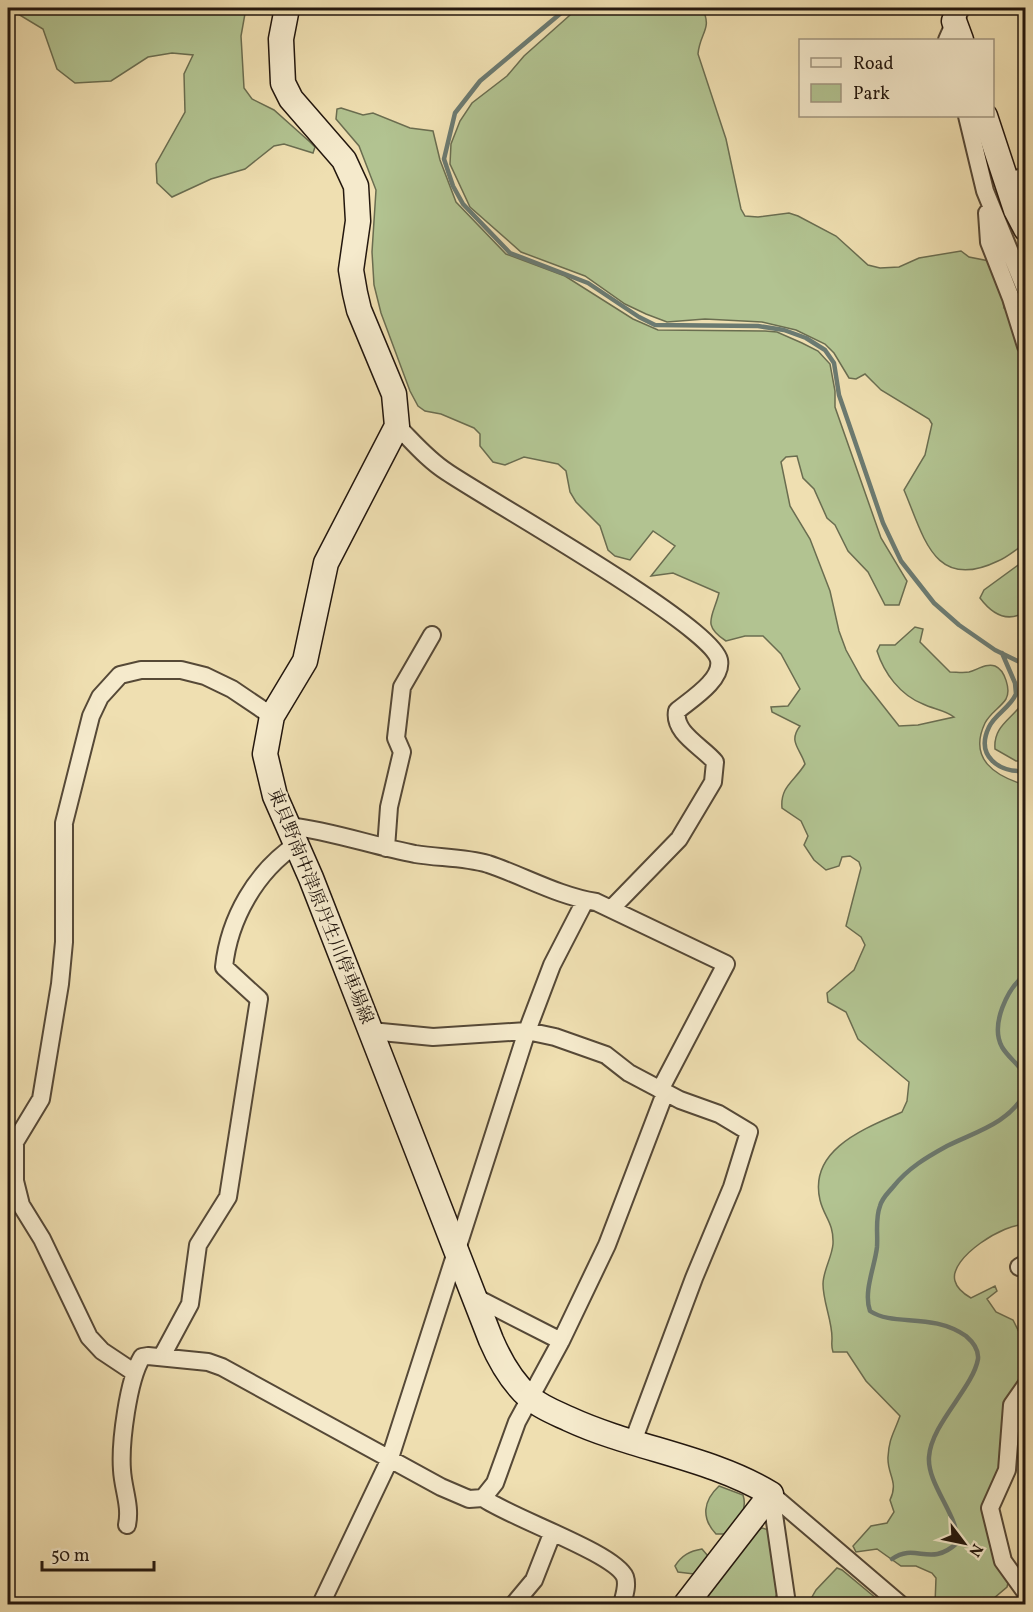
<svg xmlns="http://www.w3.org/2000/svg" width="1033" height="1612" viewBox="0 0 1033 1612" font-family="Vollkorn,'Noto Serif JP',serif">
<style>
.green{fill:#b2c391;stroke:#6a6d50;stroke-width:1.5}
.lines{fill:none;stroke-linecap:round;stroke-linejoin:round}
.stream{stroke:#6b7a71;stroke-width:4.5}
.street-casing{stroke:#564937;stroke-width:20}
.secondary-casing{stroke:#23170e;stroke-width:27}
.street{stroke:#f5eacc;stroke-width:16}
.secondary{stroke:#f5eacc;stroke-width:24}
.labels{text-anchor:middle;stroke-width:4.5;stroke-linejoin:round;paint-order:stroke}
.street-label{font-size:18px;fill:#23170e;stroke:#f5eacc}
</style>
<rect width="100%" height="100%" fill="#efdfb1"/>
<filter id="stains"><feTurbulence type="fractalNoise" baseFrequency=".00333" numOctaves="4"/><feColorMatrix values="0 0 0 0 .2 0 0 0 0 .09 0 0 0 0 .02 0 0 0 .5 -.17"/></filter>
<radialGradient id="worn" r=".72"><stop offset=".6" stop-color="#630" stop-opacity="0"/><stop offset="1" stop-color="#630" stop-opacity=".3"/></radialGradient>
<!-- green -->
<path class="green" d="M8 8H246L241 36 244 88 252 99 274 110 310 142 315 147 313 153 284 144 274 146 245 169 211 179 172 197 157 183 156 164 185 112 184 74 193 55 172 53 148 57 111 81 75 83 57 69 43 29Z
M578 8H702C713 29 700 32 698 54L726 139 741 209 745 216 758 217 789 213 798 216 836 236 868 265 880 268 899 267 919 258 961 251 969 257 989 261 1001 287 1004 308 1011 313 1025 365V544C1016 549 1008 557 998 561 934 592 924 537 904 490L925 455 932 424 929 419 881 390 865 374 856 379 849 378 834 353 825 344 796 330 762 322 705 319 667 322 646 314 625 304 585 276 521 252 470 207 450 164 451 144 460 121 472 103 507 76 524 56Z
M341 108 363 115 373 113 410 128 433 131 440 160 456 202 506 254 565 276 633 319 658 330 765 331 777 332 802 343 818 351 830 364 835 391V407L881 538 907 581 899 605H885L868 572 848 551 835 525 827 518 814 489 803 478 797 456 786 457 781 462 790 506 810 539 830 591 839 631 846 650 862 679 899 726 918 725 954 717C945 710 933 709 923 704 900 695 884 673 877 651L880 645H895L915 627 923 629 920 642 950 672C956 672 963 673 969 672 977 670 986 663 995 666 1005 670 1011 690 1006 699 1001 707 990 713 985 723 968 759 995 776 1025 785V1225C1006 1222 948 1258 955 1281 957 1289 964 1294 971 1298L995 1286 997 1291 987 1299 996 1312 1013 1320 1025 1344 1023 1366 1025 1378 1006 1455 994 1485 1009 1579 1007 1587 987 1604H935L936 1578 932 1573 916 1566H901L877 1549 856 1552 853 1546 871 1526 887 1523 894 1512 890 1500C899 1481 887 1475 888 1457 889 1438 894 1433 900 1416L866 1381 847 1352H833C831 1346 832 1344 832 1338 832 1320 823 1302 823 1284 823 1271 832 1257 833 1244 834 1223 824 1217 820 1200 808 1149 866 1128 902 1112L907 1101 909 1082 858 1039 846 1012 828 1002 827 993 854 970 865 945 861 937 846 926 861 868 859 862 850 856 842 857 839 866 826 870 814 860 804 845 808 836 801 821 782 808C780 786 795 781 805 764 800 748 788 742 800 726L772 712 771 707 788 706 800 689 781 654 763 636H745L726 641C701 625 713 617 719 593L673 573 651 576 675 546 653 531 630 560 615 556 608 550 600 526 576 502 570 492 566 471 558 464 524 457 505 465 493 462 480 446V434L474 428 441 414 425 411 418 406 410 391 381 313 374 285 372 252 376 190 359 146 336 119 337 109Z
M1025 560V612C1007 623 992 614 980 598L984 590Z
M1025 700V761H1016L995 749C993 725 1013 719 1025 700Z
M719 1486 743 1495C748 1510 738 1522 729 1534H716C701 1518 703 1501 719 1486Z
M762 1528 769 1530 778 1591 773 1604H699L752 1535Z
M702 1549 708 1556 694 1574 678 1572 675 1566C682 1555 690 1551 702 1549Z
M837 1568 842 1570 883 1604H808L816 1590Z"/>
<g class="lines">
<!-- stream -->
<path class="stream" d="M567 8 480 81 455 113 444 159 453 186 463 204 510 253 588 283 639 317 655 325 758 326 784 330 806 338 825 350 834 363 839 395 883 523 901 561 934 603 959 625 995 650 1026 665
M1002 653 1015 683 1016 694C1010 708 995 714 989 727 975 756 999 773 1026 771
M1026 974C1007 988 990 1025 1002 1047 1009 1059 1021 1065 1026 1078
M892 1559C916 1542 930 1568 957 1543 960 1517 927 1485 929 1457 931 1424 973 1388 978 1359 979 1349 973 1342 966 1336 932 1312 894 1327 870 1311 863 1292 875 1266 877 1247 878 1233 875 1219 880 1206 882 1198 888 1193 893 1187 908 1168 927 1157 947 1146 977 1131 1008 1124 1026 1092"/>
<defs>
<path id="street" d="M947 40 961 8
M967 116 985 191 1026 291
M1006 182 1026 176
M987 213 989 242 1011 298 1026 346
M397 426C413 442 428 460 447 472 488 500 711 625 719 660 723 680 690 700 677 711 673 733 703 747 715 762L713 782 679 839 611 909
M289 826C332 831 373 846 415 854 439 858 464 857 488 864 524 876 558 896 596 902L726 964 660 1090
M386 848 389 807 402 752 396 738 402 687 432 635
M371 1031 433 1037 527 1031 555 1037 606 1055 629 1073 680 1100 719 1114 749 1132 732 1187 694 1278 632 1444
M1019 1267 1026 1263
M471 1295 561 1341
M162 1356 190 1304 198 1245 228 1197 259 999 224 967C229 919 256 871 297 844
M135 1373 102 1351 89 1337 42 1239 21 1205 15 1181V1142L41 1099 60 984 64 942V823L91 716 100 697 120 675 141 670H181L205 676 232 689 272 716
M1026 1385 1012 1405 1007 1470 990 1508 1003 1561 1026 1593
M771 1494 900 1604
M771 1494 787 1604
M483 1498C511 1518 615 1553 625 1577 628 1586 624 1596 622 1604
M127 1525C131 1506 123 1489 122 1470 120 1443 128 1380 142 1357L148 1356 208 1362 222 1367 441 1487 469 1499 483 1498 495 1483 517 1422 561 1341 607 1245 665 1093
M321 1604 389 1461 527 1031 552 965 585 901
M514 1604 534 1580 552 1534"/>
<path id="secondary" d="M287 8 281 39 283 83 291 99 344 160 356 186 358 221 351 270 355 293 359 310 394 394 397 426 326 563 305 661 272 716 265 754 275 796 311 878 491 1340C500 1361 511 1381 529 1397 540 1407 556 1413 569 1419 634 1449 710 1457 771 1494L686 1604
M954 21 961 40
M985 116 1016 210 1026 229"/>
</defs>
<!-- street casing -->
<use href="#street" class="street-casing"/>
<!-- secondary casing -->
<use href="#secondary" class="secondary-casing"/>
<!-- street -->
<use href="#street" class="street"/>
<!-- secondary -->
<use href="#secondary" class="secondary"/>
</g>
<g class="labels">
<!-- street labels -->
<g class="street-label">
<text transform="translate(321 906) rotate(68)" y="6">東貝野南中津原丹生川停車場線</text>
</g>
</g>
<!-- margin -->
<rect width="1033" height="1612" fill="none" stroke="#efdfb1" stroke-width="30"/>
<rect x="9" y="9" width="1015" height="1594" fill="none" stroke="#23170e" stroke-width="3"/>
<rect x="15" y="15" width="1003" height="1582" fill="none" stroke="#23170e" stroke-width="1.5"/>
<!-- legend -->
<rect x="799" y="39" width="195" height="78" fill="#f5eacc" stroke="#a19680" stroke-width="1.5"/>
<rect x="811" y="58" width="30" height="9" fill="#f5eacc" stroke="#a19680" stroke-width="1.5"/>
<text x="853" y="69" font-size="18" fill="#23170e">Road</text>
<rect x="811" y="84" width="30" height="18" fill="#b2c391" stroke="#a19680" stroke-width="1.5"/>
<text x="853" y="99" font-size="18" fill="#23170e">Park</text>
<!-- north arrow -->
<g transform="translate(964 1543) rotate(122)" stroke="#f5eacc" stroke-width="4.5" paint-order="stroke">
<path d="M0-4.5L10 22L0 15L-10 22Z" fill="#23170e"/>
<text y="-9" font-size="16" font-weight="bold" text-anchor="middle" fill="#23170e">N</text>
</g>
<!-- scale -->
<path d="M42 1561v9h112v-9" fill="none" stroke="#23170e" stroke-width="3"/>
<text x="51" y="1561" font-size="18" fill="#23170e" stroke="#f5eacc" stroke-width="4.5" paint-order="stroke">50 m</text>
<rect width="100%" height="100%" filter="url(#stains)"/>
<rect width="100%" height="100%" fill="url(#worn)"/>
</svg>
